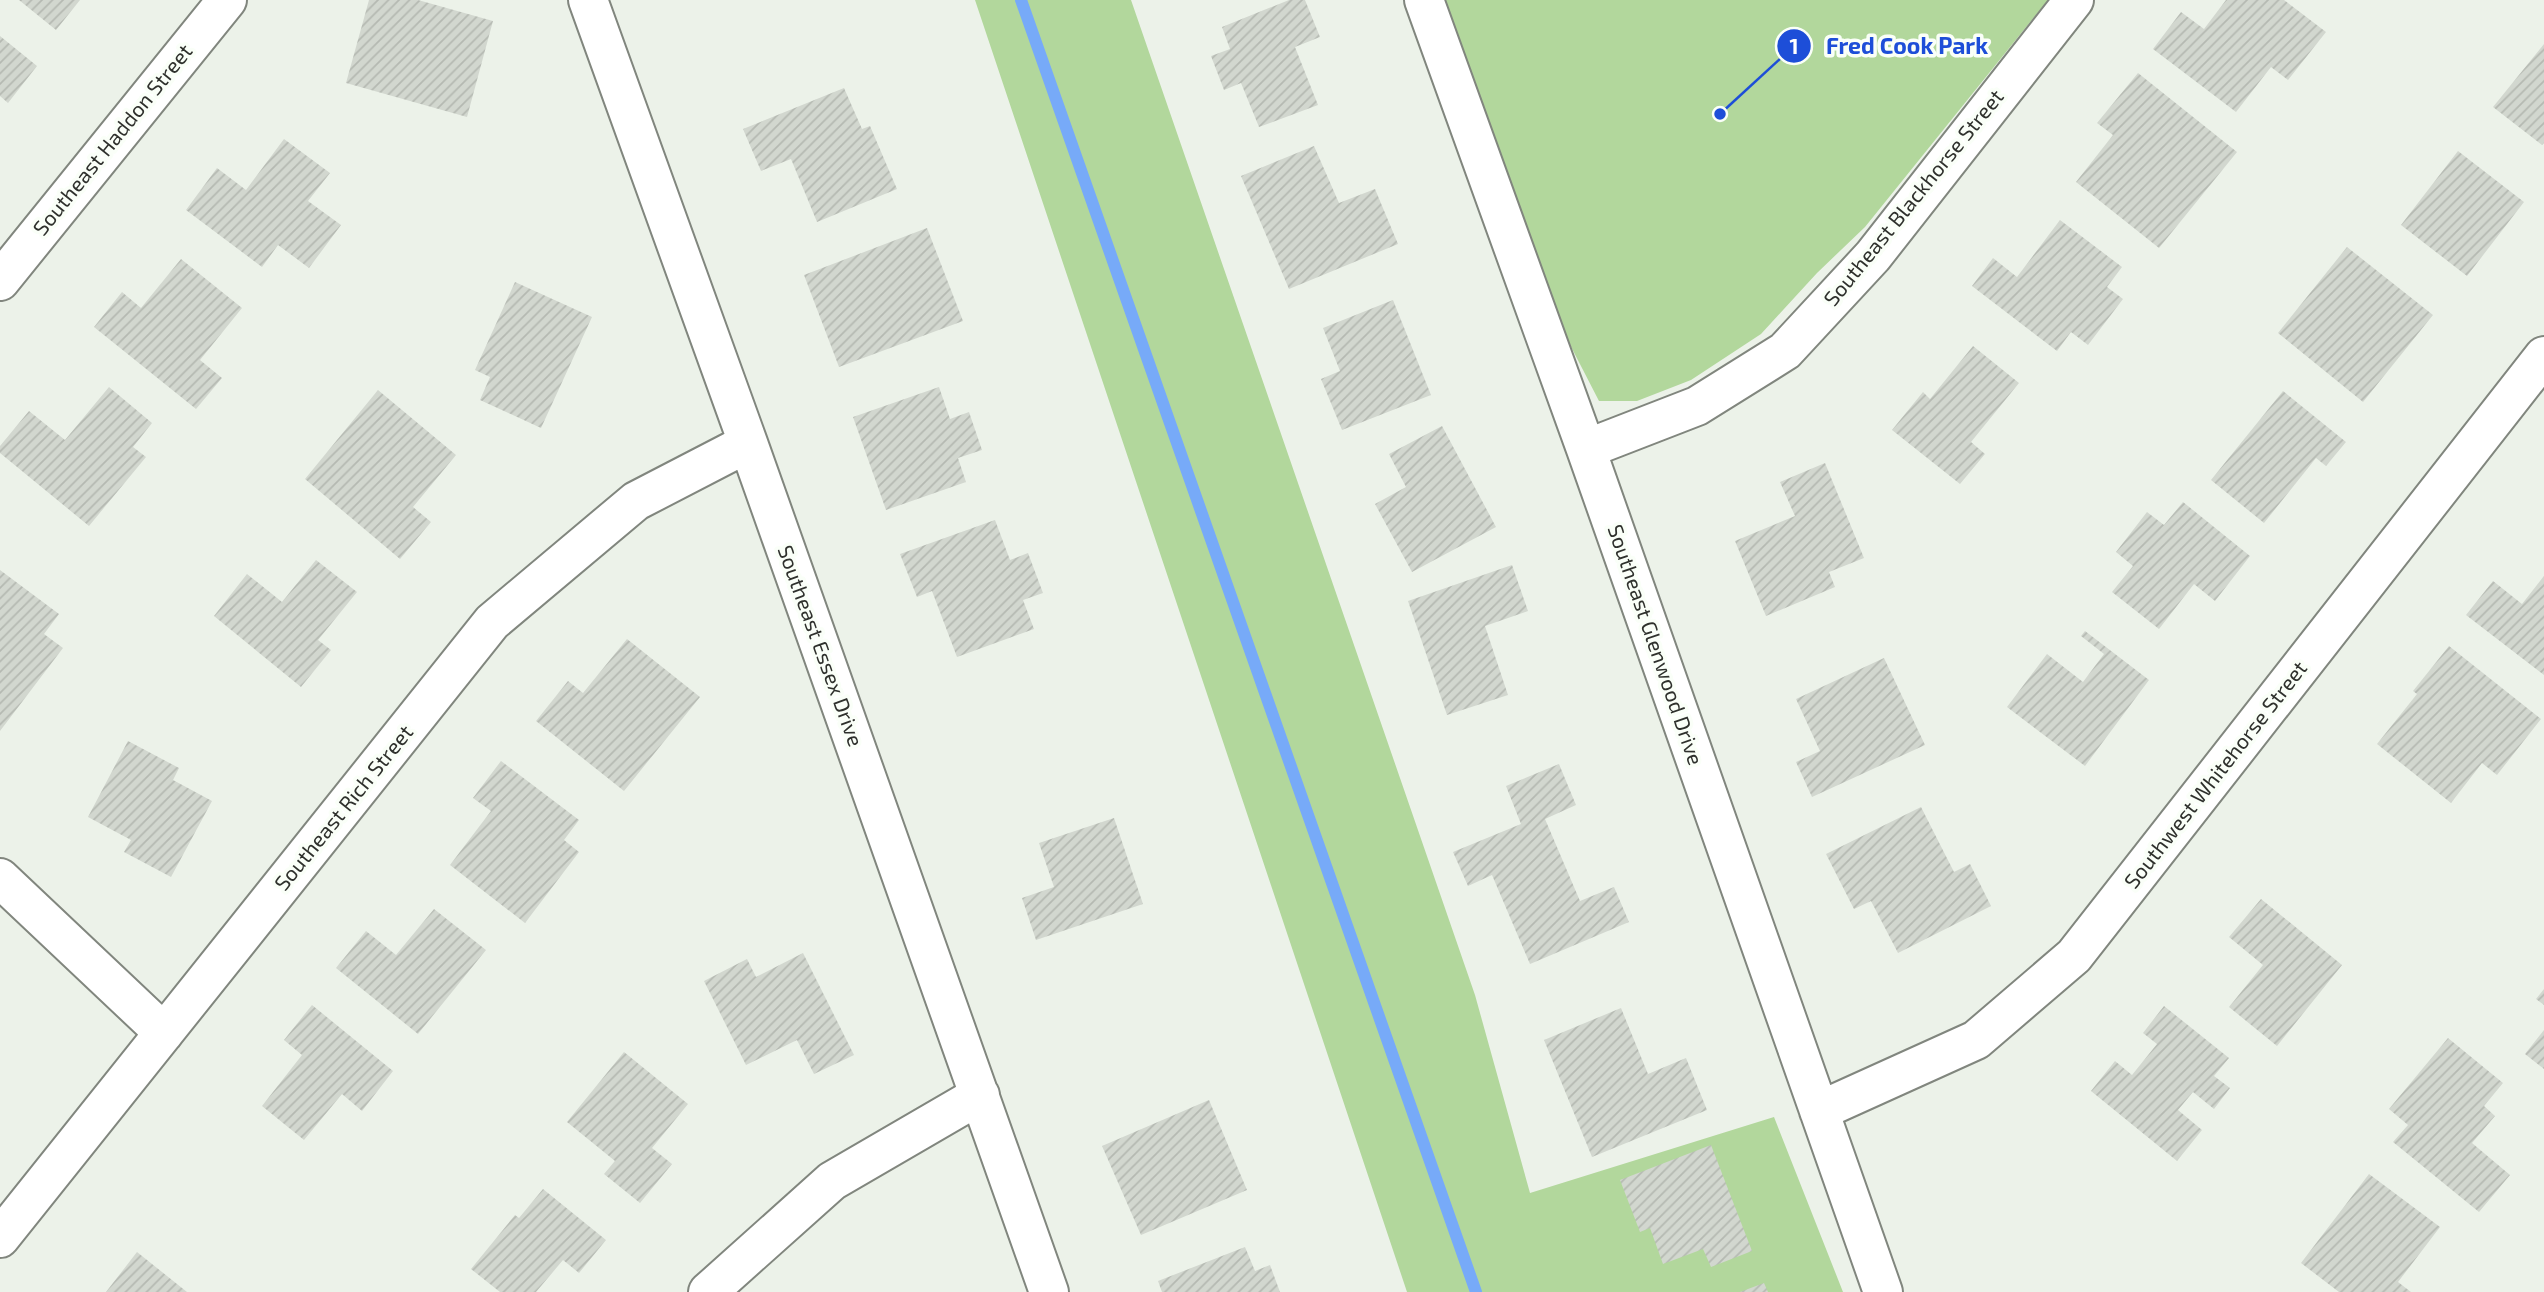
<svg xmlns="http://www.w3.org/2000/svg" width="2544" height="1292" viewBox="0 0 2544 1292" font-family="'Exo 2',sans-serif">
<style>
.green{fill:#b2d79c}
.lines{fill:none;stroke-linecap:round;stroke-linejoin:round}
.stream{stroke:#77aaf8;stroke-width:12}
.building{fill:url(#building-hatch)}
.minor-casing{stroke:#81867e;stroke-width:42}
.minor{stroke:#fff;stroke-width:38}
.labels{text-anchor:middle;stroke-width:7;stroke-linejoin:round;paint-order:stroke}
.street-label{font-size:21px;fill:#2f312d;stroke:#fafff8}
.leader{fill:none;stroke:#1d4ed8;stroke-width:2.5}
.callout-dot{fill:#1d4ed8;stroke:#fafff8;stroke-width:2.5}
.mark-label{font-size:21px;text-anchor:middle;font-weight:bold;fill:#fff}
.callout-label{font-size:23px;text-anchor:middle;font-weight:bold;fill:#1d4ed8;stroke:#fafff8;stroke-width:7;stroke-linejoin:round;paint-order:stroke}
</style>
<defs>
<pattern id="building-hatch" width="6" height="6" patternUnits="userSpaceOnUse" patternTransform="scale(1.75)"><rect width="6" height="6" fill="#d2d7cf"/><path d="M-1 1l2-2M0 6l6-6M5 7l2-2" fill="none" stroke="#b5b9b2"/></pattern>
</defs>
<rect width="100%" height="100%" fill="#ecf2e9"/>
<!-- green -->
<path class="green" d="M975 0H1131L1475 995 1530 1193 1774 1117 1843 1292H1407Z
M1445 0H2048L1865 227 1817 273 1761 334 1691 380 1637 401H1599L1549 304Z"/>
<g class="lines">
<!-- stream -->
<path class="stream" d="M1021 0 1476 1292"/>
</g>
<!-- building -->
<path class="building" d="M19 0H80L56 30Z
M369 0H418L493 21 467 117 346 83Z
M1289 0H1305L1320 37 1295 47 1318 105 1259 127 1241 83 1224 90 1211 56 1230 49 1222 27Z
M2226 0H2284L2326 32 2288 80 2271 67 2236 112 2153 49 2181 12 2204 29Z
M0 36 37 66 8 103 0 96Z
M2544 44V143L2542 145 2493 107Z
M2138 73 2237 152 2159 248 2076 182 2113 135 2097 123Z
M844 88 862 129 870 126 897 189 817 222 791 159 761 171 743 129Z
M284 139 330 173 308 201 341 225 309 268 278 245 262 267 186 210 217 168 246 190Z
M1314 146 1339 203 1375 189 1398 244 1289 289 1241 176Z
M2458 151 2524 202 2467 276 2401 225Z
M2060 220 2122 267 2107 287 2123 299 2088 345 2071 332 2057 351 1972 286 1993 258 2017 277Z
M927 228 963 321 839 367 804 275Z
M2347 247 2433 315 2363 402 2278 333Z
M181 259 242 308 200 360 222 378 196 409 94 327 122 292 141 308Z
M515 282 592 317 541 428 480 400 490 377 475 370Z
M1393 300 1431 395 1342 430 1321 379 1340 371 1323 328Z
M1973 346 2019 383 1971 442 1985 454 1960 484 1892 430 1923 392 1930 399Z
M109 387 152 423 133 447 146 457 89 526 0 453V446L29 411 65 440Z
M939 387 950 419 969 412 982 450 958 458 966 482 886 510 853 417Z
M378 390 456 455 413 507 431 522 400 559 305 479Z
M2283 391 2346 442 2326 466 2316 458 2264 523 2211 480Z
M1442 426 1496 527 1412 572 1375 504 1406 487 1389 454Z
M1825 463 1864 558 1829 572 1835 587 1766 616 1735 541 1795 516 1780 482Z
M2183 502 2250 556 2215 601 2194 584 2159 629 2112 592 2133 566 2116 552 2147 512 2164 525Z
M995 520 1010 560 1028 553 1043 593 1023 600 1034 629 957 657 932 591 917 597 900 554Z
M316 560 357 592 318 640 331 650 301 687 214 616 247 574 282 602Z
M1512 565 1528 611 1485 626 1508 695 1447 715 1408 601Z
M0 570 59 614 44 634 63 648 0 731Z
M2544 576V675L2466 615 2493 581 2522 604Z
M2085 631 2149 680 2085 766 2007 707 2047 654 2083 682 2104 654 2081 636Z
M627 639 700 697 624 791 536 721 568 681 583 693Z
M2449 646 2541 719 2497 775 2482 763 2451 803 2377 744 2417 694 2413 691Z
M1884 658 1925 745 1812 797 1796 762 1820 751 1796 699Z
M128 741 179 768 173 780 212 801 171 877 124 852 131 840 88 817Z
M501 761 579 820 564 840 579 852 525 923 450 865 491 811 473 798Z
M1559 764 1576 805 1545 819 1580 901 1614 887 1629 922 1530 964 1492 875 1468 886 1453 852 1521 824 1506 786Z
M1921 807 1954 872 1970 864 1991 906 1898 953 1871 901 1854 909 1826 854Z
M1114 818 1143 904 1036 940 1022 898 1054 887 1039 843Z
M2261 899 2342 965 2277 1046 2229 1007 2263 965 2229 937Z
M434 909 486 950 418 1034 336 968 366 931 396 955Z
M803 953 854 1055 814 1074 797 1040 746 1065 704 981 747 959 756 977Z
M2544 989V1005L2536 999Z
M312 1005 393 1071 362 1111 342 1094 304 1140 262 1106 302 1055 284 1040Z
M2164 1006 2229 1058 2214 1076 2230 1088 2214 1109 2193 1092 2178 1110 2202 1130 2177 1161 2091 1091 2115 1061 2132 1075 2157 1044 2143 1033Z
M1621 1008 1648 1074 1686 1058 1707 1110 1592 1157 1544 1040Z
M2544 1030V1069L2525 1054Z
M2448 1038 2503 1083 2484 1106 2495 1116 2472 1143 2510 1175 2479 1212 2393 1142 2408 1125 2389 1109Z
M624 1052 688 1104 652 1148 672 1164 640 1203 604 1174 615 1161 567 1122Z
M1209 1100 1247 1190 1141 1235 1102 1146Z
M1711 1145 1752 1251 1711 1267 1703 1249 1663 1264 1650 1228 1640 1232 1620 1180Z
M2369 1174 2440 1227 2398 1282 2411 1292H2339L2301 1263Z
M543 1189 606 1240 579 1273 563 1260 536 1292H500L471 1269 515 1215 519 1218Z
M1245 1247 1255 1271 1270 1265 1280 1292H1162L1158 1281Z
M137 1252 187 1292H106Z
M1764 1283 1768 1292H1740Z"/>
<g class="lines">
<defs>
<path id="minor" d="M588 0 748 443 1049 1292
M1424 0 1586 449 1883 1292
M0 281 227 0
M1586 449 1697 406 1785 351 1873 256 2074 0
M0 878 164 1033
M1819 1111 1976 1040 2074 956 2544 356
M0 1238 492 622 636 501 748 443
M708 1292 832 1181 980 1095"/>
</defs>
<!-- minor casing -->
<use href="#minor" class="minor-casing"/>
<!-- minor -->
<use href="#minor" class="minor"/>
</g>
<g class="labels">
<!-- street labels -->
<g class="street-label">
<text transform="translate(113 140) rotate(-51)" y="7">Southeast Haddon Street</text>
<text transform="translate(1914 198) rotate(-51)" y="7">Southeast Blackhorse Street</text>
<text transform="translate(1655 645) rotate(71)" y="7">Southeast Glenwood Drive</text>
<text transform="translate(820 646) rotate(70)" y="7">Southeast Essex Drive</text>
<text transform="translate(2216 775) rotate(-52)" y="7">Southwest Whitehorse Street</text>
<text transform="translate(344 808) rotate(-51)" y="7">Southeast Rich Street</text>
</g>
</g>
<!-- callouts -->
<path class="leader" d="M1720 114L1794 46"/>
<g class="callout-dot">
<circle cx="1720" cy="114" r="7"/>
<circle cx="1794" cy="46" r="18"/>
</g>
<g class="mark-label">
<text x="1794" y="54">1</text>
</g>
<g class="callout-label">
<text x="1907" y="54">Fred Cook Park</text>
</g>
</svg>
